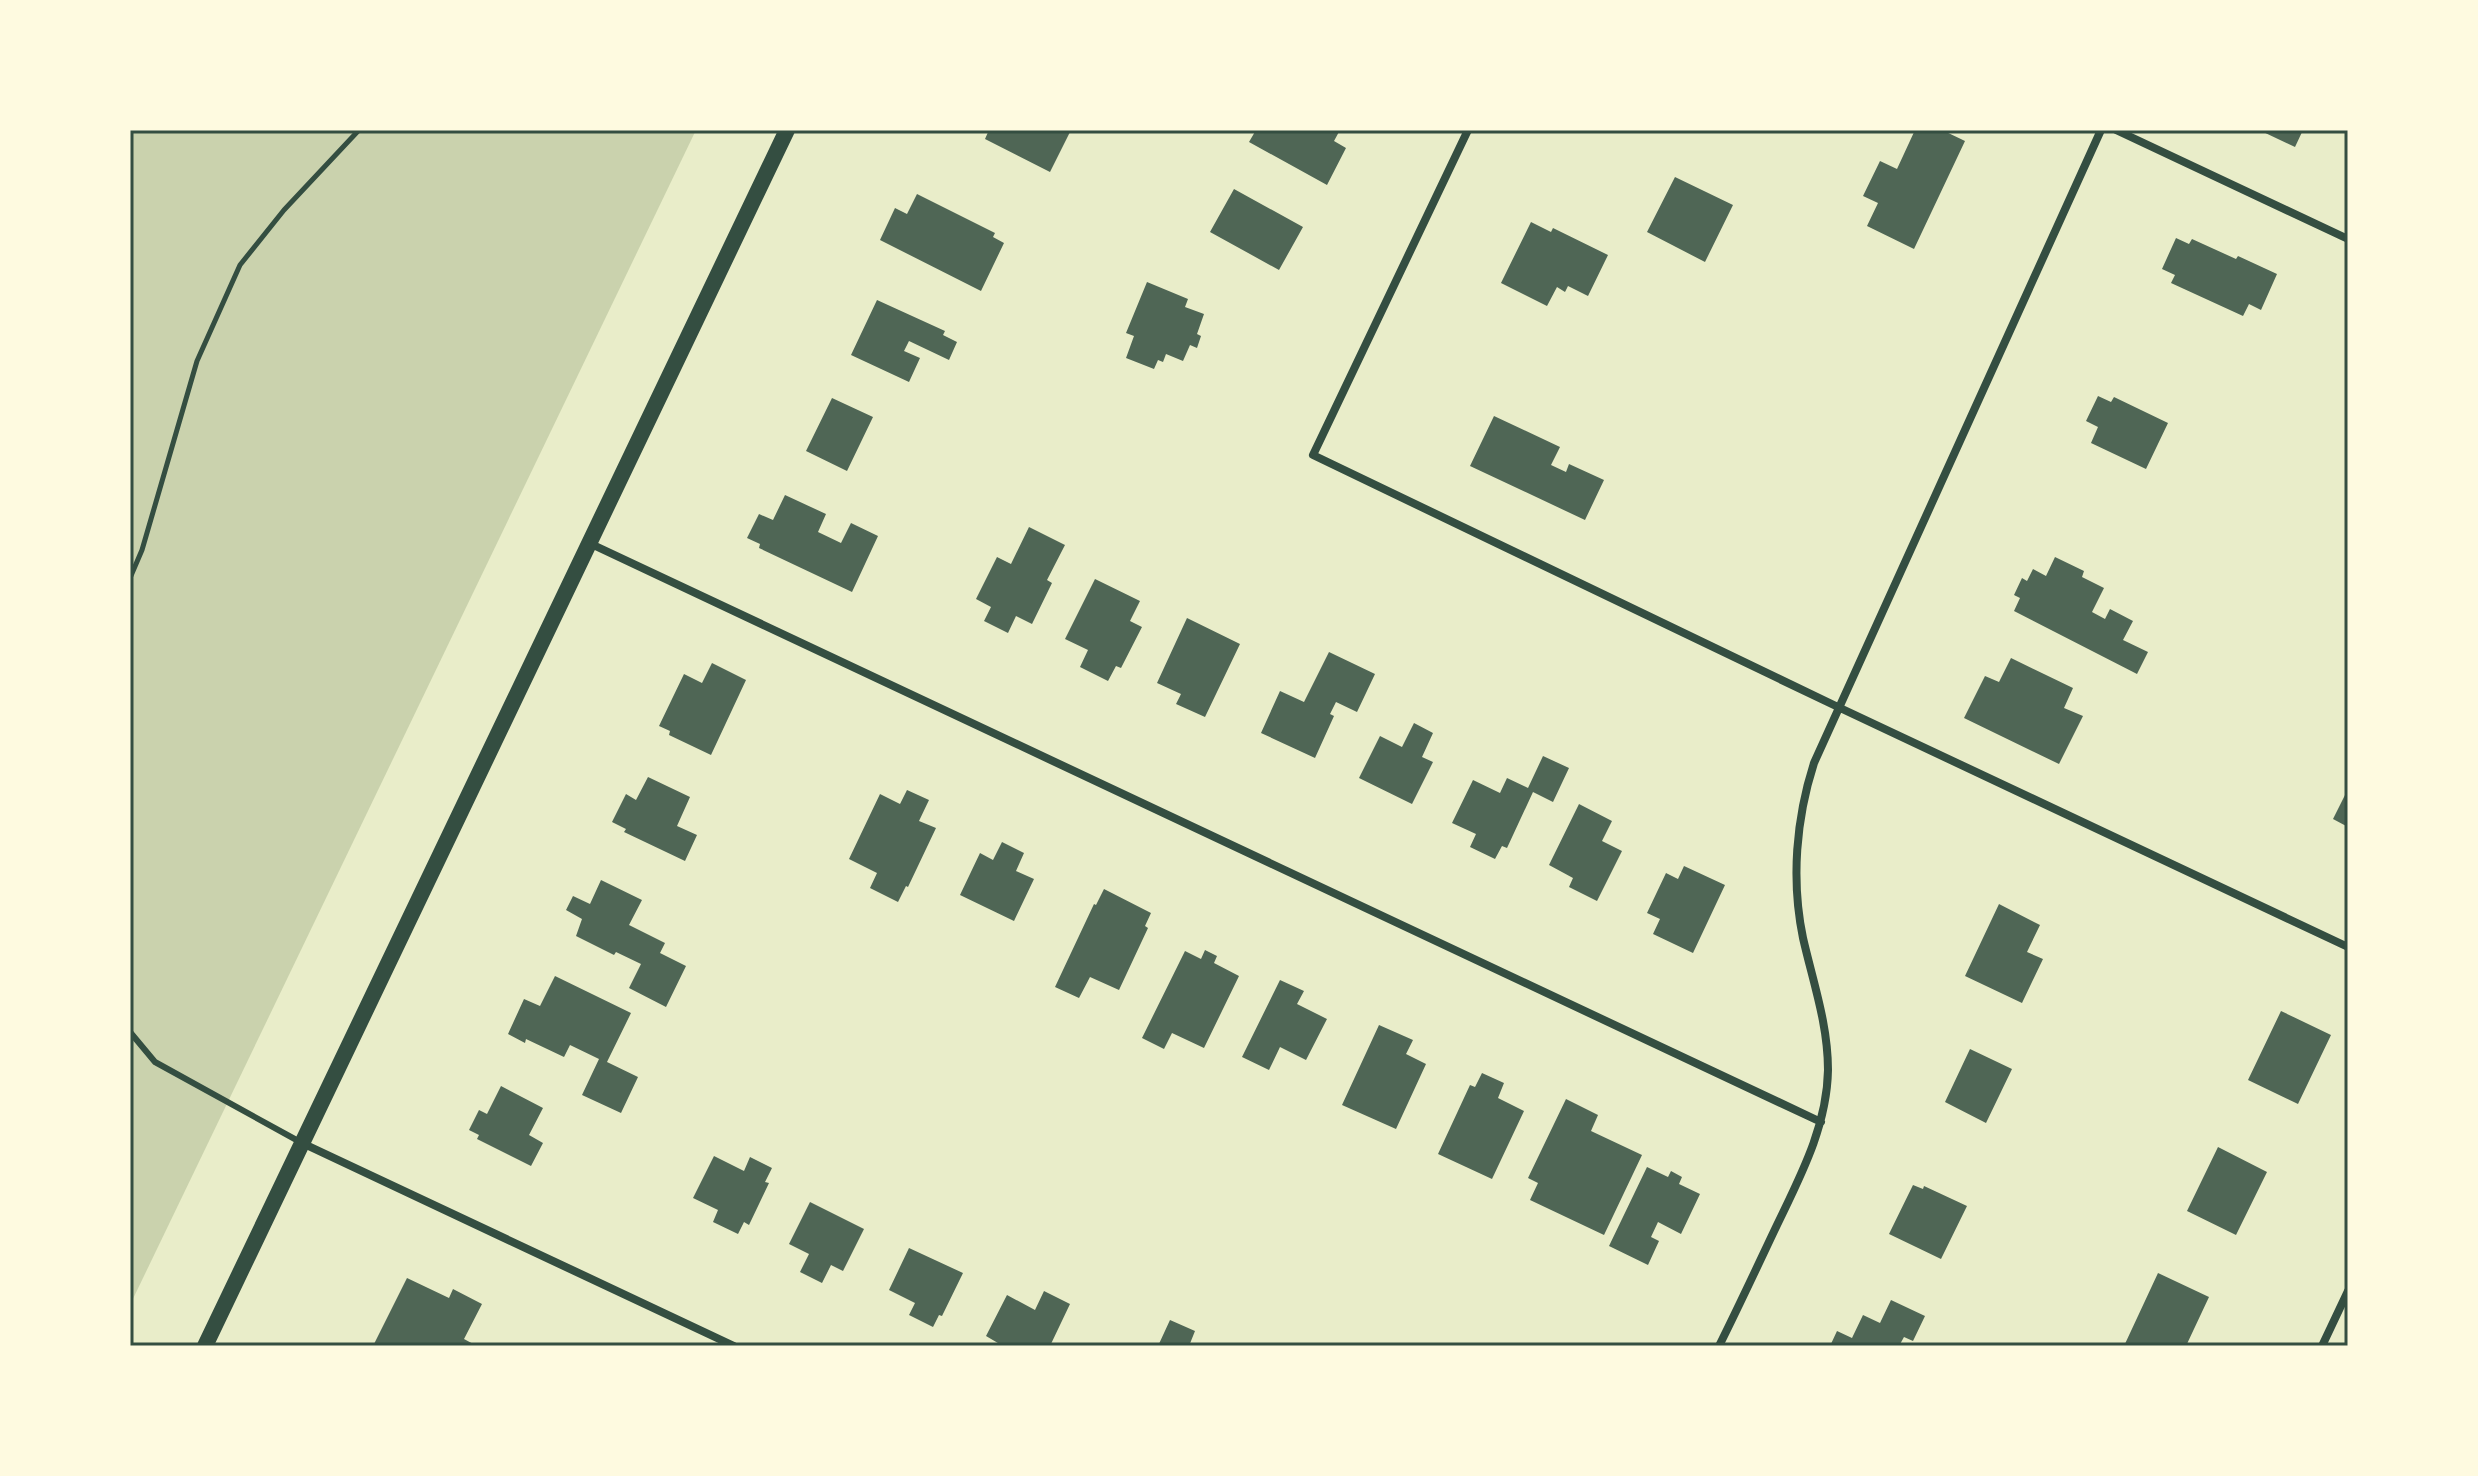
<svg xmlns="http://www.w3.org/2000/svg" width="2478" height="1476" viewBox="0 0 2478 1476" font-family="'PT Sans Narrow',sans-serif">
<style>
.green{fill:#cad2ad}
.building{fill:#4f6655}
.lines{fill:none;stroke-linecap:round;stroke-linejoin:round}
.path{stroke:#344e41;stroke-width:5}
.service{stroke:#344e41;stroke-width:6}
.minor{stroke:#344e41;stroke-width:8}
.secondary{stroke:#344e41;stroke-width:16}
.neatline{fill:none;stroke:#344e41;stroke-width:3}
</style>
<rect width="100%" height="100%" fill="#e9edc9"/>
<!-- green -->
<path class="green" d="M130 130H696L130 1305Z"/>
<!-- building -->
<path class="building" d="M989 130H1071L1050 172 985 139Z
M1256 130H1340L1334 141 1346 148 1327 185 1249 142Z
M1915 130H1942L1965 141 1914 249 1867 226 1878 203 1863 196 1880 161 1897 169Z
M2259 130H2303L2295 147Z
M1675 177 1733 205 1705 262 1647 232Z
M1234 189 1303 227 1279 270 1210 232Z
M917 194 995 233 993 237 1004 243 981 291 880 240 895 208 907 214Z
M1531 222 1551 232 1553 228 1608 255 1588 296 1568 286 1565 292 1557 287 1547 306 1501 283Z
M2176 238 2189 244 2192 239 2236 259 2238 256 2277 274 2261 310 2249 304 2243 316 2171 283 2175 275 2162 269Z
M1147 282 1188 299 1185 307 1204 314 1197 334 1201 336 1197 348 1190 345 1183 361 1166 354 1163 362 1158 360 1154 369 1126 358 1134 336 1126 333Z
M877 300 945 331 943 335 957 342 949 360 909 341 904 351 920 358 909 382 851 355Z
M2098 396 2111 402 2114 397 2168 423 2146 469 2091 443 2098 427 2086 421Z
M832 398 873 417 847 471 806 451Z
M1494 416 1560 447 1551 465 1566 472 1569 464 1604 480 1585 520 1470 466Z
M785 495 826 514 818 532 841 543 851 523 878 536 852 592 759 548 760 544 747 538 759 514 773 520Z
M1029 527 1065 545 1047 580 1052 583 1032 624 1016 616 1008 633 984 621 991 607 976 599 997 557 1011 564Z
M2055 557 2084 571 2082 577 2104 588 2092 612 2105 619 2110 609 2133 621 2123 640 2148 652 2137 674 2014 611 2020 598 2014 595 2022 578 2027 581 2033 569 2046 576Z
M1095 579 1140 601 1130 621 1142 627 1121 668 1116 666 1108 681 1080 667 1088 650 1065 639Z
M1187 618 1240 644 1205 717 1176 704 1181 694 1157 683Z
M1329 652 1375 674 1357 712 1336 702 1330 714 1334 716 1315 758 1261 733 1280 691 1304 702Z
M2011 658 2073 688 2064 708 2083 716 2059 764 1964 718 1985 676 1999 682Z
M712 663 746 680 711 755 669 735 670 731 659 726 684 674 702 683Z
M1414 723 1433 733 1422 757 1433 762 1412 804 1359 778 1380 736 1402 747Z
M1543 756 1569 768 1553 802 1533 792 1507 848 1502 846 1495 859 1470 847 1476 834 1452 823 1473 780 1500 793 1507 778 1528 788Z
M648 777 690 797 677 826 697 835 685 861 624 832 626 829 612 822 626 794 636 800Z
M2348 789V827L2333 819Z
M907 790 929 800 919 821 936 828 908 887 906 886 898 902 870 888 877 873 849 859 880 794 900 804Z
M1579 804 1612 821 1602 841 1622 851 1597 901 1569 887 1573 878 1549 865Z
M1002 842 1024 853 1016 871 1034 879 1014 921 960 895 980 853 993 860Z
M1684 866 1725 885 1693 953 1653 934 1660 919 1647 913 1666 873 1678 879Z
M601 880 642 900 629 925 665 943 660 953 686 966 666 1007 629 988 641 964 616 952 614 955 576 936 582 919 566 910 573 896 590 904Z
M1104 889 1151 913 1145 926 1148 928 1119 990 1090 977 1079 998 1055 987 1094 904 1096 905Z
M1999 904 2040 925 2027 952 2043 959 2022 1003 1965 976Z
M1205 950 1217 956 1214 963 1239 976 1204 1048 1172 1033 1164 1049 1142 1038 1185 951 1201 959Z
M555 976 631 1013 607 1062 638 1077 621 1113 582 1095 599 1059 570 1045 564 1057 526 1039 525 1043 508 1034 524 999 540 1006Z
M1280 980 1304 991 1297 1004 1327 1019 1306 1060 1280 1047 1269 1070 1242 1057Z
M2281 1011 2331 1035 2298 1104 2248 1080Z
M1379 1025 1413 1040 1406 1054 1426 1064 1396 1129 1342 1105Z
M1970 1049 2012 1069 1986 1123 1945 1102Z
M1482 1073 1504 1083 1498 1098 1524 1111 1492 1179 1438 1154 1470 1085 1475 1087Z
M501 1086 543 1108 529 1135 543 1143 531 1166 477 1139 479 1135 469 1130 479 1110 487 1114Z
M1566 1099 1598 1115 1591 1131 1642 1155 1604 1235 1530 1200 1538 1183 1528 1178Z
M2218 1147 2267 1172 2236 1235 2187 1211Z
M714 1156 744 1171 750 1157 772 1168 765 1182 769 1183 749 1225 744 1222 738 1234 713 1222 718 1210 693 1198Z
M1647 1167 1668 1177 1671 1171 1682 1177 1679 1184 1700 1194 1681 1234 1658 1222 1651 1237 1659 1241 1648 1265 1609 1246Z
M1913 1185 1923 1189 1924 1186 1967 1206 1941 1259 1889 1234Z
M810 1202 864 1229 843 1271 831 1265 822 1283 800 1272 809 1254 789 1244Z
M909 1248 963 1273 942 1316 939 1315 933 1327 909 1315 915 1303 889 1290Z
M2158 1273 2209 1297 2186 1346H2124Z
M407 1278 449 1298 453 1289 482 1304 464 1339 477 1346H373Z
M1044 1291 1070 1304 1050 1346H1003L986 1336 1007 1295 1035 1310Z
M1891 1300 1925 1316 1913 1341 1904 1337 1899 1346H1830L1837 1331 1852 1338 1863 1315 1880 1323Z
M1170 1320 1195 1331 1189 1346H1158Z"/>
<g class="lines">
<!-- path -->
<path class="path" d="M130 578 142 550 197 361 240 265 284 210 359 130"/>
<!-- service -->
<path class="service" d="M130 1032 155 1062 302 1143"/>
<!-- minor -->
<path class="minor" d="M1468 130 1313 455 1838 707 2348 947
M2116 130 2348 239
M589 543 1821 1122
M302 1143 734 1346
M1719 1346C1739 1306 1758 1265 1777 1225 1801 1175 1827 1126 1828 1070 1828 1024 1813 982 1803 938 1791 880 1796 819 1814 763L2101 130
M2322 1346 2348 1291"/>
<!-- secondary -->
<path class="secondary" d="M205 1346 787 130"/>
</g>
<!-- border -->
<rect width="2478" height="1476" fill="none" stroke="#fefae0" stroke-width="264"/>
<rect x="132" y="132" width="2214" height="1212" class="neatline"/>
</svg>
